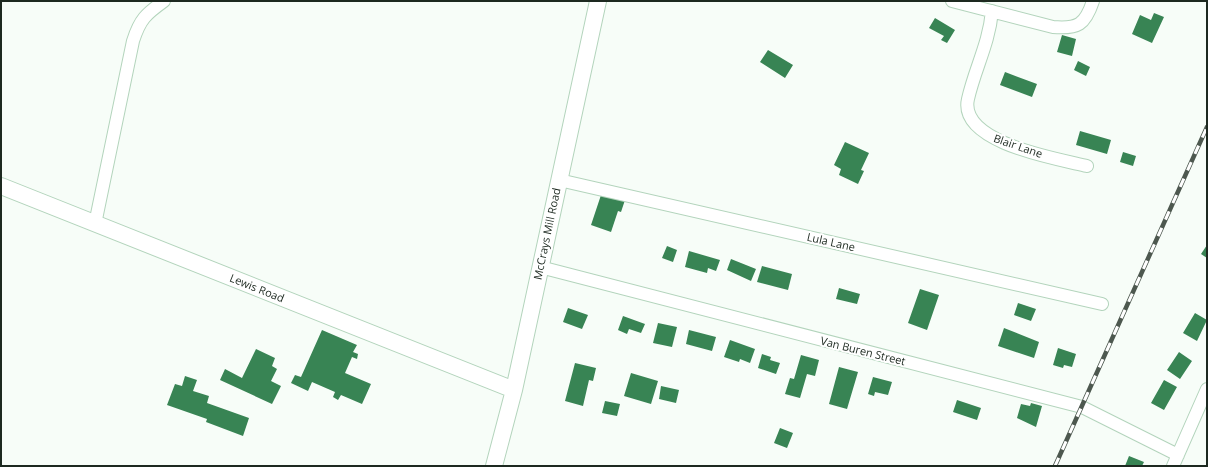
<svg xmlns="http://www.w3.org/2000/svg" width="1208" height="467" viewBox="0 0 1208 467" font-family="'Open Sans',sans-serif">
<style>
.building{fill:#388454}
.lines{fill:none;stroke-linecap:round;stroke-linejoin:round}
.minor-casing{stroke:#b3d4bc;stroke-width:14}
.tertiary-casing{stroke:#b3d4bc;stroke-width:18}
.minor{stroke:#fff;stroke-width:12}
.tertiary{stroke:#fff;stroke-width:16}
.rail-casing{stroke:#4d584f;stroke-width:4.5}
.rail{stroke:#fff;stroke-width:3;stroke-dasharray:9;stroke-linecap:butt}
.labels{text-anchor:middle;stroke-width:4;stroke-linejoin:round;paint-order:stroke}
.street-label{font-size:11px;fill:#1d2920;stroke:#fff}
</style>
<rect width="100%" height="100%" fill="#f7fdf8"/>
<!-- building -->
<path class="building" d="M1154 13 1164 17 1152 43 1132 34 1140 15 1151 20Z
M935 18 955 30 947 43 941 40 944 36 929 28Z
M1062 35 1076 39 1072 56 1057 52Z
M768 50 793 65 785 78 760 62Z
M1078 61 1090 67 1086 76 1074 70Z
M1005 72 1037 84 1032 97 1000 85Z
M1080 131 1111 140 1107 154 1076 145Z
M845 142 869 153 861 170 864 171 858 184 839 175 841 169 834 165Z
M1123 152 1136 156 1133 166 1120 162Z
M602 192 625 200 621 212 618 211 611 232 591 225Z
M1207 245V258L1201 254Z
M667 246 677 250 673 262 662 258Z
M689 251 720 260 716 271 708 268 707 273 685 267Z
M731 259 756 269 751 281 727 270Z
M762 266 792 274 788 290 757 282Z
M839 288 860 294 857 304 836 299Z
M920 289 939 295 927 330 908 323Z
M1018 303 1036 309 1031 321 1014 315Z
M568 308 588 315 582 329 563 322Z
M1195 313 1207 320 1197 341 1183 333Z
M623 316 645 324 641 333 629 329 627 334 618 330Z
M658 323 677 327 672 347 653 343Z
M1004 328 1039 342 1034 358 998 346Z
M322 330 357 345 353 352 358 354 357 359 352 357 345 373 371 384 362 404 341 395 338 400 333 397 335 392 312 382 308 391 291 383 295 375 301 377Z
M689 330 716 337 712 351 686 344Z
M730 340 755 349 750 363 740 359 739 362 724 357Z
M1058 348 1076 354 1072 367 1064 365 1063 368 1053 365Z
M256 349 275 358 272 366 277 369 271 381 281 386 272 404 220 380 225 369 242 378Z
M1179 352 1192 361 1180 379 1167 370Z
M762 354 771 357 770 360 780 363 776 374 758 368Z
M801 355 819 360 815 376 807 374 800 398 785 394 790 378 794 379Z
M575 363 596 368 593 381 589 380 583 406 565 401Z
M839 367 858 372 847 409 829 404Z
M631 373 658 381 651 404 624 396Z
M185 376 197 380 193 391 209 396 207 403 249 418 243 436 206 422 207 419 167 405 175 384 182 386Z
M873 377 892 382 888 395 875 392 874 396 868 394Z
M1164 380 1177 387 1164 410 1151 403Z
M661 386 679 390 676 403 659 399Z
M957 400 981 408 977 420 953 412Z
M605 401 620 404 617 416 602 413Z
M1031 403 1042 406 1036 427 1017 418 1021 404 1030 406Z
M780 428 793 433 787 448 774 443Z
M1129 456 1144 462 1142 466H1125Z"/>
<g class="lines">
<defs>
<path id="minor" d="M952 1 1053 27C1078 29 1085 25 1093 1
M992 11C989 44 975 68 968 99 958 143 1058 159 1087 166
M559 180 1102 304
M95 224 133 41C140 19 146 14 164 1
M540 267 1082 407 1178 455
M1173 466 1207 389"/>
<path id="tertiary" d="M1 186 514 390
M494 466 514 390 598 1"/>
</defs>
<!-- minor casing -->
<use href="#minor" class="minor-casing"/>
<!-- tertiary casing -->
<use href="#tertiary" class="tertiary-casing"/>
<!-- minor -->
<use href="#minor" class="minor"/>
<!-- tertiary -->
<use href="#tertiary" class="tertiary"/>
<defs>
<path id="rail" d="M1055 466 1207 127"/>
</defs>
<!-- rail casing -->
<use href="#rail" class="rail-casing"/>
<!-- rail -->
<use href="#rail" class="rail"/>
</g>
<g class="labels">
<!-- street labels -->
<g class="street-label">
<text transform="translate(1018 146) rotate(19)" y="4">Blair Lane</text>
<text transform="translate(547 234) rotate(-78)" y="4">McCrays Mill Road</text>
<text transform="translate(831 242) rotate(13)" y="4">Lula Lane</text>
<text transform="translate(257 288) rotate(22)" y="4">Lewis Road</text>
<text transform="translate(863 351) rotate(14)" y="4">Van Buren Street</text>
</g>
</g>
<!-- border -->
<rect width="1208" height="467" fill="none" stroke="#1d2920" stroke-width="4"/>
</svg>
